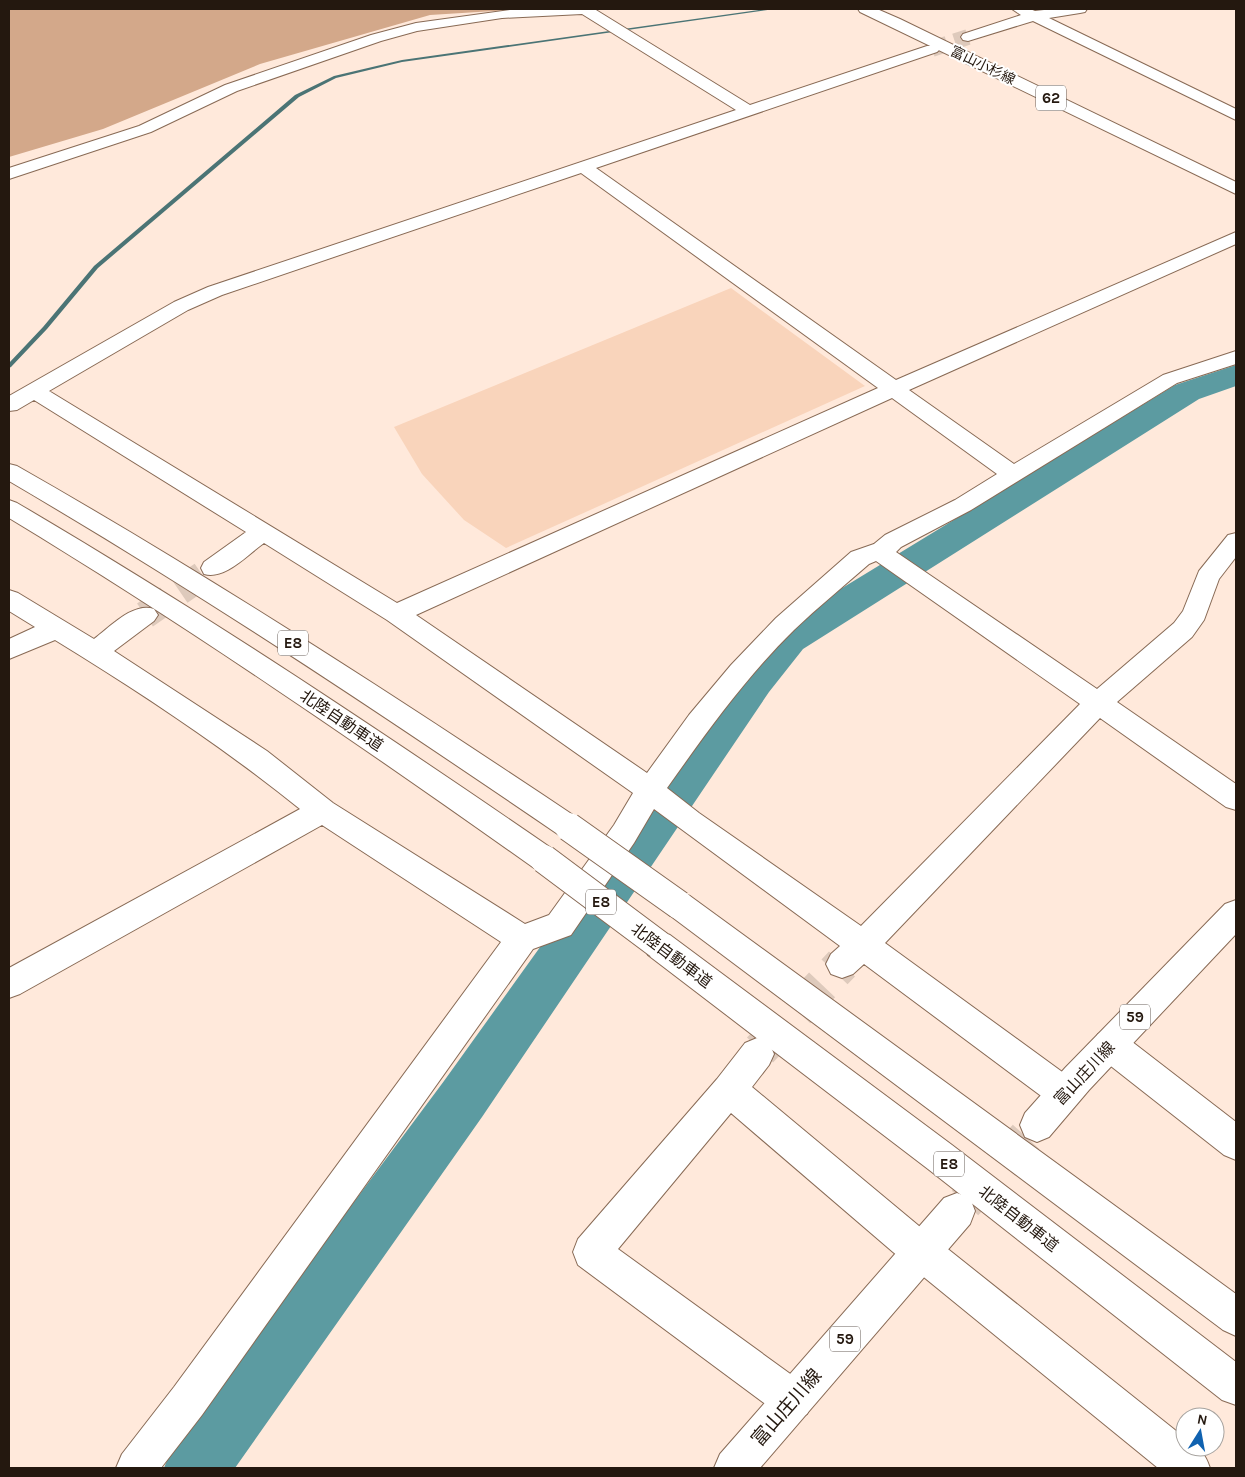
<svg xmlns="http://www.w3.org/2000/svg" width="1245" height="1477" viewBox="0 0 1245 1477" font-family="Karla,'Noto Sans JP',sans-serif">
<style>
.green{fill:#f9d4bb}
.forest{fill:#d3a88a}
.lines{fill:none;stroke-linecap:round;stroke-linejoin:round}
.stream{fill:#4b7475;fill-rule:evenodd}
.river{fill:#5c9ba1;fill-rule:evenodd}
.minor-tunnel-far2{stroke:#decabc;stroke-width:16;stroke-dasharray:16 8;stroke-linecap:butt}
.minor-tunnel-far1{stroke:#decabc;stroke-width:28;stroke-dasharray:28 14;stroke-linecap:butt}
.minor-tunnel{stroke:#decabc;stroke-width:36;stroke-dasharray:36 18;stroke-linecap:butt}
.major-tunnel{stroke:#decabc;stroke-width:36;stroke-dasharray:36 18;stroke-linecap:butt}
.minor-casing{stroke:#886a55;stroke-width:2}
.major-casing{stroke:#886a55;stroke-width:2}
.highway-casing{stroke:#886a55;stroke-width:2}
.minor{fill:#fff;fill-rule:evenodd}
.major{fill:#fff;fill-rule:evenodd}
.highway{fill:#fff;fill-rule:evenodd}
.highway-bridge-casing{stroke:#886a55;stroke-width:30;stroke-linecap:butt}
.highway-bridge{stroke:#fff;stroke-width:28}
.labels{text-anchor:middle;stroke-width:4;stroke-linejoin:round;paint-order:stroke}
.far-street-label{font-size:14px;fill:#24180f;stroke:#fff}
.shield{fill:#fff;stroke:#665d57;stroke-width:1}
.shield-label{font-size:15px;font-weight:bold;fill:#24180f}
.street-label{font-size:16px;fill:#24180f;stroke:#fff}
.near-street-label{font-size:19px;fill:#24180f;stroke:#fff}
</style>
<rect width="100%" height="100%" fill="#ffe9db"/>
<!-- green -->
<path class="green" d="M731 288 865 386 506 548 464 520 422 474 394 427Z"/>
<!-- forest -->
<path class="forest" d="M9 9H527L430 15 260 64 103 129 9 157Z"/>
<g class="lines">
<!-- stream -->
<path class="stream" d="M766 9H775L402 62 336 78 299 97 98 268 47 329 11 367 9 368V363L43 327 94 266 295 95 334 76 402 60Z"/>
<!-- river -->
<path class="river" d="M1236 365V386L1199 399 803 649 769 692 482 1117 235 1468H164L173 1445 444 1081 739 670 775 629 1175 385Z"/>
<!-- minor-tunnel-far2 -->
<path class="minor-tunnel-far2" d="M932 49 968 37"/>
<!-- minor-tunnel-far1 -->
<path class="minor-tunnel-far1" d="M145 615 213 568"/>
<!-- minor-tunnel -->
<path class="minor-tunnel" d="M760 1050 842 964"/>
<!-- major-tunnel -->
<path class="major-tunnel" d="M965 1203 1037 1125"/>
<defs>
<path id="minor" d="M518 9H597L596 10 750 105 927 46H937L940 49 937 52 596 168 896 380 1236 232V244L909 390 1014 464 1163 375 1236 351V364L1177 383 971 510 901 547 896 552 1097 689 1174 623 1183 611 1199 571 1228 535 1236 533V557L1219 579 1204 620 1192 637 1117 702 1236 784V810L1226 807 1100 718 885 943 1076 1082 1081 1093 1076 1104 1064 1109 1052 1104 864 964 853 974 842 978 831 974 826 964 831 954 840 946 654 809 634 843 571 935 533 949 202 1415 161 1468H116L122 1454 174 1387 501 942 322 825 20 994 9 998V968L300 809C223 747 140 692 55 640L9 659V639L35 627 9 611V590L18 593 94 639C110 627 133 602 154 609L158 615 154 621 114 651 267 751 333 803 525 924 549 915 614 825 633 793 387 620 264 543C247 555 225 580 204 574L201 568 204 562 246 532 34 400 17 410 9 411V396L174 302 208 287 736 110 582 14 502 18 417 31 381 41 237 91 151 132 9 179V168L139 126 225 85 371 35 416 23ZM581 173 878 388 397 603 49 391 188 310 222 295ZM892 398 997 474 955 500 885 535 874 544 851 552 776 618 731 665 689 715 647 773 416 615ZM876 561 1080 704 861 926 699 813 667 788C706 733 746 677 794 630 818 607 844 586 869 564Z
M1012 9H1030L1035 11 1053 9H1087L1085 12 1080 13 1049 18 1236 109V120L1033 21 968 41 963 40 961 37 963 34 1021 15Z
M1110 1030 1122 1034 1236 1122V1160L1224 1155 1098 1056 1093 1045 1098 1034Z
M757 1038 769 1043 774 1054 769 1065 752 1087 919 1226 1185 1438V1447C1201 1447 1205 1454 1210 1468H1158L893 1252 731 1113 618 1249 807 1386 813 1400 807 1414 793 1420 779 1414 578 1265 573 1252 578 1239 717 1079 745 1043Z"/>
<path id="major" d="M858 9H877L900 19 1236 182V194L860 12Z
M1236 900V934L1089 1090 1049 1137 1037 1142 1025 1137 1020 1125 1025 1113 1065 1068 1225 904Z
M957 1193 970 1198 975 1211 970 1224 760 1468H714L720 1454 944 1198Z"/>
<path id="highway" d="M9 464 17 466C210 576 395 696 579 819L584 827 579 835 569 839 559 835C379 712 197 591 9 481Z
M9 500 17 503C201 611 378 729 554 850L559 859 554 868 544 871 534 868C362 746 189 627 9 518Z
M679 892 690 896 1236 1294V1336L1223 1330 668 914 664 905 668 896Z
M659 931 670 935 952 1145 1236 1362V1405L1222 1400 928 1169 648 955 643 945 648 935Z"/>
</defs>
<!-- minor casing -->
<use href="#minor" class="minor-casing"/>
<!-- major casing -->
<use href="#major" class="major-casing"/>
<!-- highway casing -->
<use href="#highway" class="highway-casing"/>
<!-- minor -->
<use href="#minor" class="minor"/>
<!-- major -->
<use href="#major" class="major"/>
<!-- highway -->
<use href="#highway" class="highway"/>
<defs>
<path id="highway-bridge" d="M569 827 679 905
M544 859 659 945"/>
</defs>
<!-- highway-bridge casing -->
<use href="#highway-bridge" class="highway-bridge-casing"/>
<!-- highway-bridge -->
<use href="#highway-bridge" class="highway-bridge"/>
</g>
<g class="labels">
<!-- far-street labels -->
<g class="far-street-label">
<text transform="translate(983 65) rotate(26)" y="5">富山小杉線</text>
</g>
<!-- shield labels -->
<g class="shield">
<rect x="1036" y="85.5" width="30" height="25" rx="4"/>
<rect x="278" y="630.5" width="30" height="25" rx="4"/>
<rect x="586" y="889.5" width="30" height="25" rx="4"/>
<rect x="1120" y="1004.5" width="30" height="25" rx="4"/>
<rect x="934" y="1151.5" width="30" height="25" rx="4"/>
<rect x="830" y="1326.5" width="30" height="25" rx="4"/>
</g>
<g class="shield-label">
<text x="1051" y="103">62</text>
<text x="293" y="648">E8</text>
<text x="601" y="907">E8</text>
<text x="1135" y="1022">59</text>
<text x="949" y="1169">E8</text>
<text x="845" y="1344">59</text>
</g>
<!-- street labels -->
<g class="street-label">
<text transform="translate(342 720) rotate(34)" y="6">北陸自動車道</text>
<text transform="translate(672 955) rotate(37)" y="6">北陸自動車道</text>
<text transform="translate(1084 1073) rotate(-47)" y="6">富山庄川線</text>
<text transform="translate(1019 1218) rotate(38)" y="6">北陸自動車道</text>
</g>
<!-- near-street labels -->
<g class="near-street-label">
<text transform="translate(786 1407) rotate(-49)" y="7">富山庄川線</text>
</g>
</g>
<!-- border -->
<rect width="1245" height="1477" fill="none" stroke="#24180f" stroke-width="20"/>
<!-- north arrow -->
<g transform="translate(1200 1432) rotate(11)"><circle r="24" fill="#ffffff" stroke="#a7a39f"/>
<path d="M0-4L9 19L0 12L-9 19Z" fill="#1062b0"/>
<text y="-8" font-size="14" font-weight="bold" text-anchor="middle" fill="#24180f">N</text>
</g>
</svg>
